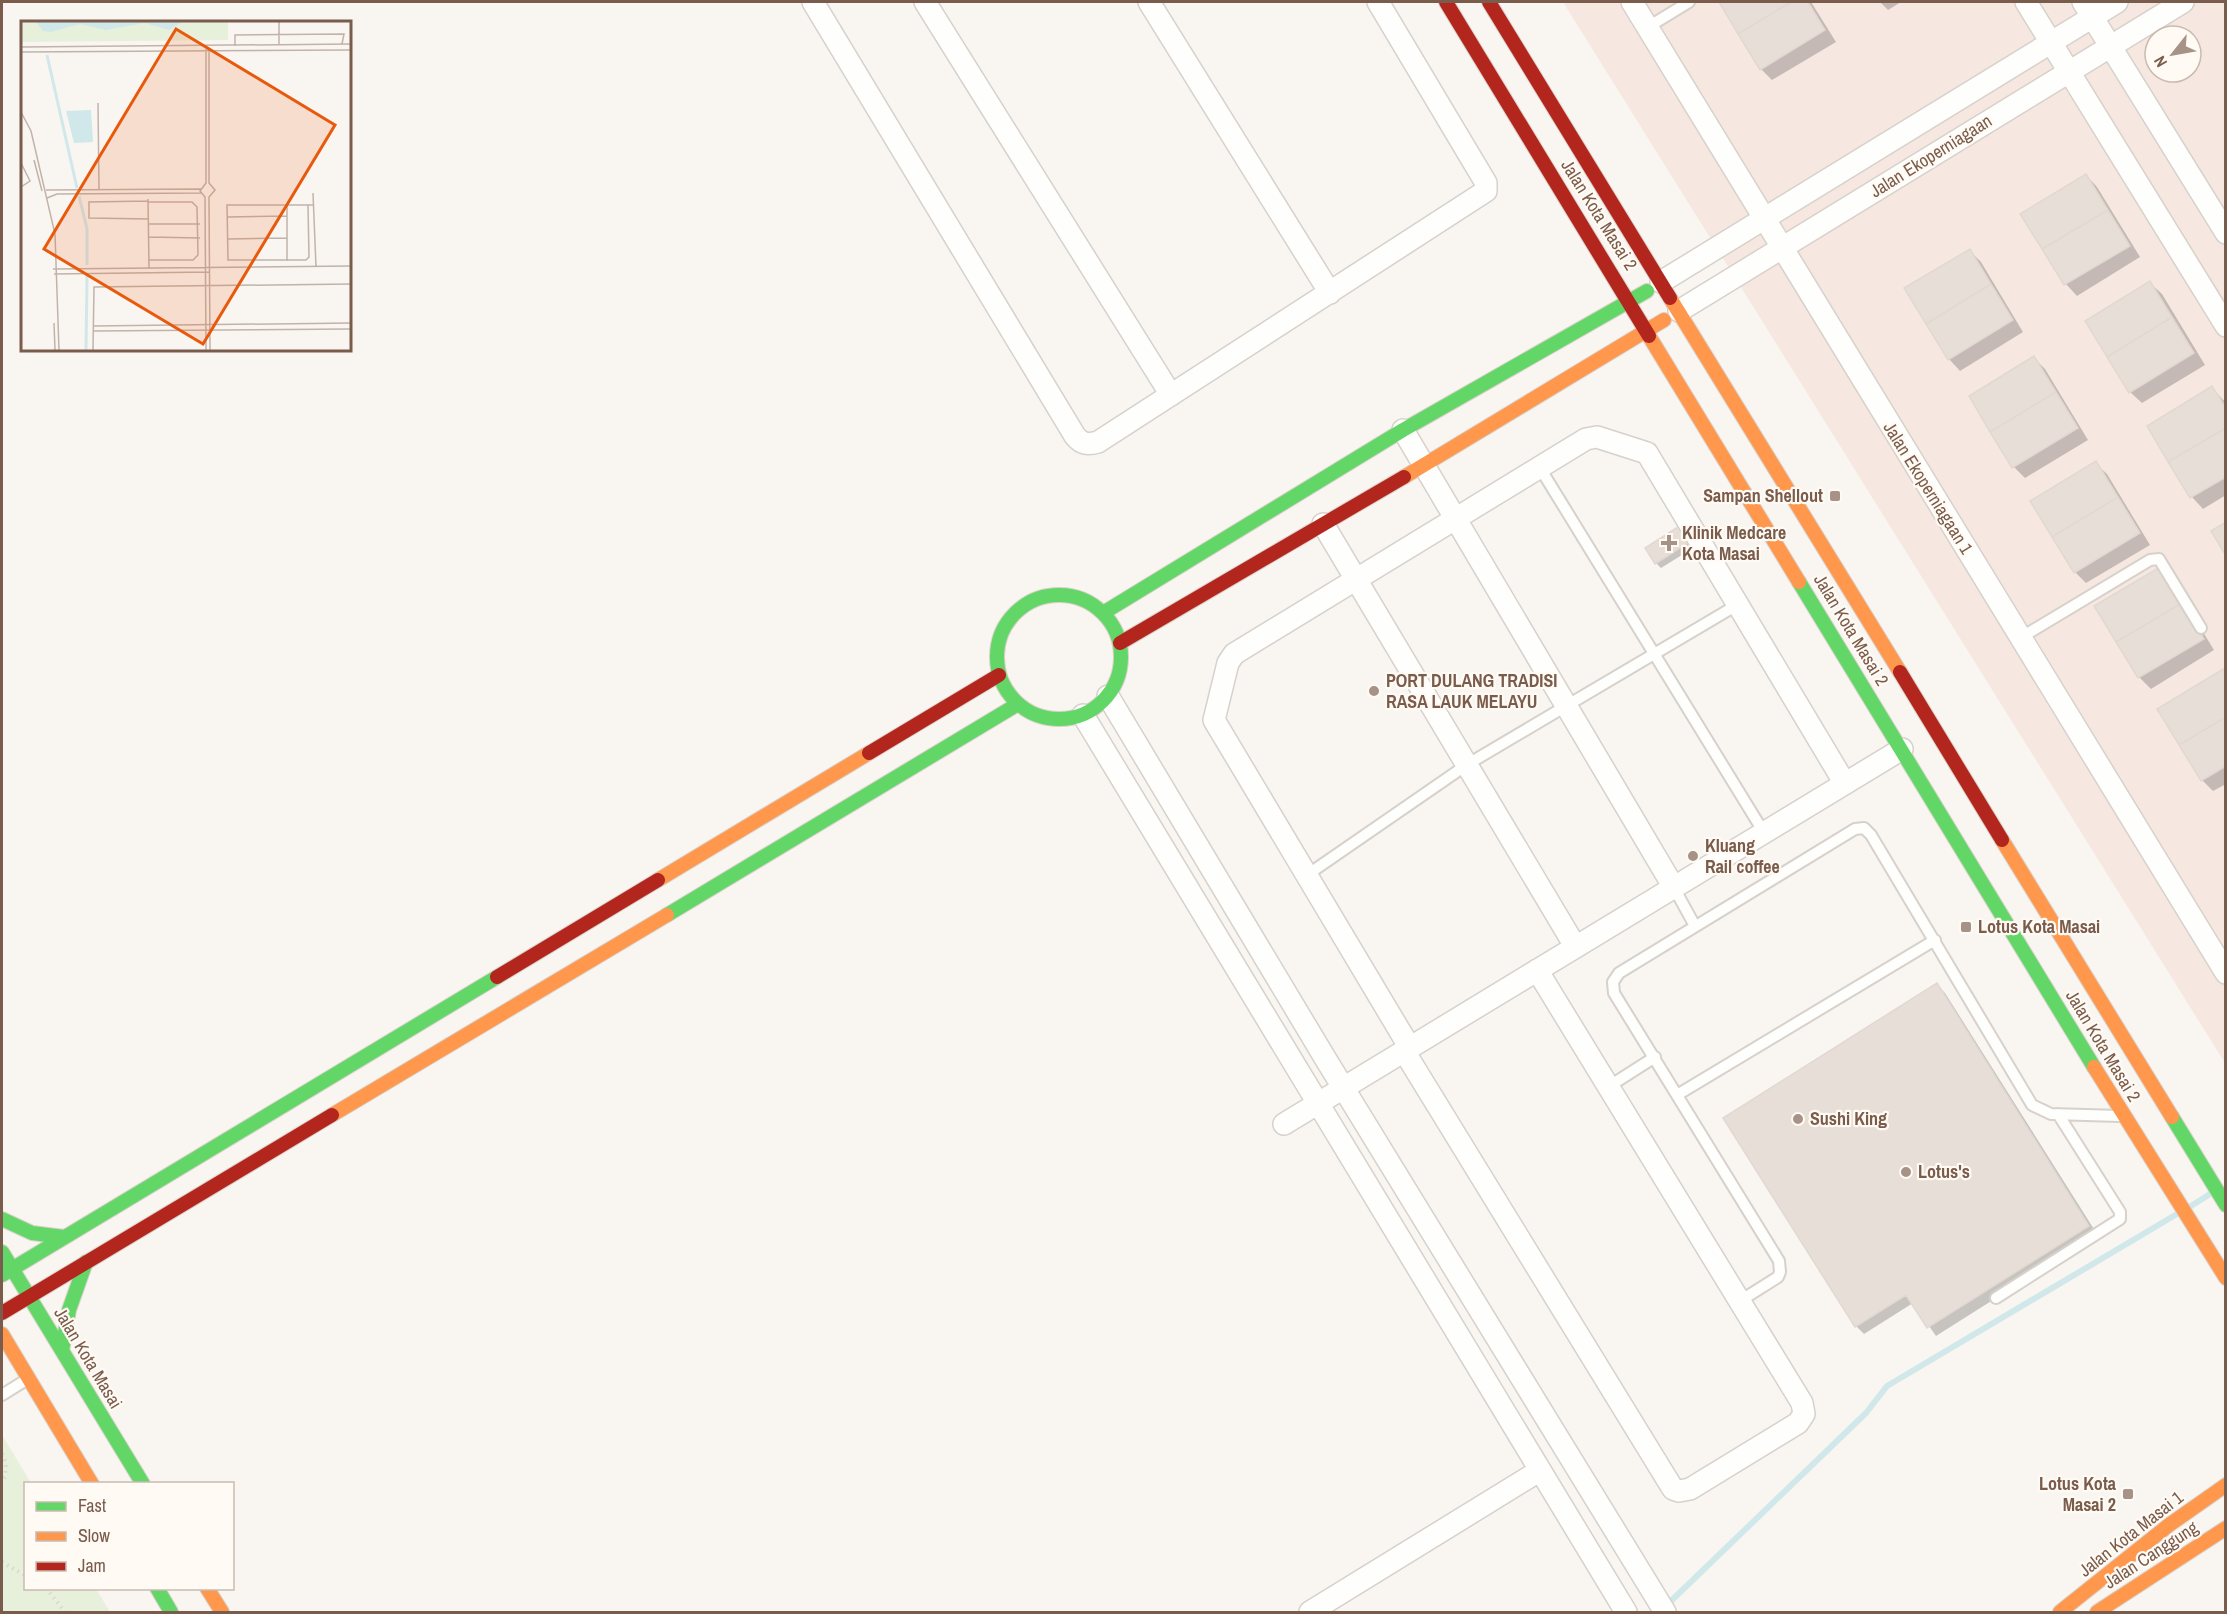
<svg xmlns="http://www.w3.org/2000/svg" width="2227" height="1614" viewBox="0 0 2227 1614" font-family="'Archivo Narrow',sans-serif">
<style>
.commercial{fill:#f6e8e1;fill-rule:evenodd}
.green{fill:#e7f0db}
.shadow{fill:#0003}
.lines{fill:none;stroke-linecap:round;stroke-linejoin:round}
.stream{stroke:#d0e8ea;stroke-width:6}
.building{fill:#e6ded7;stroke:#e2d8d2;stroke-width:1.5}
.lane-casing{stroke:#d7d1cb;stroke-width:14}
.street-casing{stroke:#d7d1cb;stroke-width:24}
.fast-casing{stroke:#d9d2cb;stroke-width:16}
.slow-casing{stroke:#d9d2cb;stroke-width:16}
.jam-casing{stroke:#d9d2cb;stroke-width:16}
.path{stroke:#dcd5d0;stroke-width:4;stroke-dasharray:1.5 4.5;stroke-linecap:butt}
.lane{stroke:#fefefd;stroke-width:10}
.street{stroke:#fefefd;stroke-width:21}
.fast{stroke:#63d668;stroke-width:14}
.slow{stroke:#ff974d;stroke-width:14}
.jam{stroke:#b3261e;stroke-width:14}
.poi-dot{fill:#a69286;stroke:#fffaf3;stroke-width:2}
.labels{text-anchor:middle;stroke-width:4.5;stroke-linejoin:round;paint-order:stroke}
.street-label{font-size:18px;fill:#7a5c4d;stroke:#fffaf3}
.poi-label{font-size:18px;font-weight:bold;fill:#7a5c4d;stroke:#fffaf3;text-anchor:start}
.inset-river{fill:none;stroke:#d0e8ea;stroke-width:3}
.inset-road{fill:none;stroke:#c2b3aa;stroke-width:1.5}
.view{fill:#e8590c;fill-opacity:0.15;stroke:#e8590c;stroke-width:3}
.inset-edge{fill:none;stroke:#7a5c4d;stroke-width:3}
</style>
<rect width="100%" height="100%" fill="#f9f5f0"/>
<!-- commercial -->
<path class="commercial" d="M1563 2H2225V1063ZM2155 36H2191V72H2155Z"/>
<!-- green -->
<path class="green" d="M2 1435 31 1483 26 1484V1588L96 1589 110 1612H2Z"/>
<!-- shadow -->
<path class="shadow" d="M1720 2H1811L1836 42 1772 80 1761 69Z
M1880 2H1901L1888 10Z
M2086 175 2097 187 2140 257 2077 296 2066 284 2023 214Z
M1969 250 1981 262 2023 332 1960 371 1949 359Z
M2150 283 2162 294 2205 365 2142 403 2130 392Z
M2034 358 2045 369 2088 440 2025 478 2014 467Z
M2212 388 2226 403V495L2203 509 2192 497 2149 426Z
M2095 463 2107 474 2150 545 2086 583 2075 572Z
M1684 525 1698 545 1661 568 1656 563Z
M2171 580 2214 650 2151 689 2139 677 2096 607Z
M2226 675V784L2213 791 2202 780Z
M1937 985 1945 993 2097 1234 1936 1336 1913 1303 1864 1334 1856 1326Z"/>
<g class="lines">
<!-- stream -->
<path class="stream" d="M2191 1206 2210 1194
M1671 1601 1866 1413 1887 1386 2177 1214"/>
</g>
<!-- building -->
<path class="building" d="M1719 2H1791L1738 34Z
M1791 2H1808L1825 30 1760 70 1738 34Z
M2086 174 2108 210 2042 249 2020 214Z
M2108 210 2130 246 2064 285 2042 249Z
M1970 249 1991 284 1926 324 1904 288Z
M2150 281 2172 317 2107 357 2085 321Z
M1991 284 2013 320 1948 360 1926 324Z
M2172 317 2194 353 2129 393 2107 357Z
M2034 356 2056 392 1990 432 1969 396Z
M2212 386 2226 408V428L2168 462 2147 426Z
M2056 392 2078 428 2012 468 1990 432Z
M2226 428V477L2190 498 2168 462Z
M2096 461 2118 497 2052 537 2030 501Z
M2118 497 2140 533 2074 573 2052 537Z
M2226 522V556L2211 531Z
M1684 523 1694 539 1655 564 1645 548Z
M2160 567 2182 603 2116 642 2094 606Z
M2182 603 2204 639 2138 678 2116 642Z
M2223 669 2226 674V717L2179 745 2157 709Z
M2226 717V766L2201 781 2179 745Z
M1937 983 2089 1226 1927 1328 1906 1295 1855 1327 1723 1118Z"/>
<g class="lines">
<defs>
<path id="lane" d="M1648 27 1689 2
M1540 468 1763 831
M2020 638 2150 560 2159 559 2201 628
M1307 875 1468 764 1737 605
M1673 886 1695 926
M1608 1087 1655 1057
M1677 1095 1935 940
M1996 1298 2120 1219V1212L2058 1114
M1740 1301 1778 1277 1780 1272 1779 1261 1614 993 1613 982 1619 973 1855 829 1864 828 1871 835 2032 1105 2051 1114 2120 1116
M2 1395 26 1380"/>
<path id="street" d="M813 2 1075 436C1082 444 1087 445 1098 442L1486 191V183L1378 2
M925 2 1171 395
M1149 2 1330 293
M1632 2 2226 973
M2026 2 2226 326
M2083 2 2226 233
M1661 282 2117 2
M1679 311 2183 2
M1403 430 1673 886
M1323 524 1575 946
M1108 696 1325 1058 1665 1612
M1083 715 1626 1612
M1410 1048 1214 720 1228 663 1234 654 1586 439 1597 437 1647 453 1844 782
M1404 1051 1673 1489 1679 1491 1690 1489 1798 1423 1804 1414 1802 1403 1537 970
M1284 1124 1902 749
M1310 1612 1539 1471"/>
<path id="fast" d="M1799 582 2094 1067
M997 657a62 62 0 1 1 124 0a62 62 0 1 1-124 0Z
M1103 613 1403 430 1647 291
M667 915 1018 704
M2172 1117 2226 1205
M2 1219 32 1233 64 1237
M2 1252 143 1484
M2 1275 497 977
M62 1351 69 1310 86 1262
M157 1588 171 1612"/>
<path id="slow" d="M1670 298 1900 672
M1649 336 1799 582
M1404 477 1664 320
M2002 840 2172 1117
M658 880 869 753
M2094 1067 2226 1278
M332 1115 667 915
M2 1334 92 1484
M207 1588 222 1612
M2060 1612 2169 1525 2226 1485
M2097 1612 2226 1528"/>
<path id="jam" d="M1446 2 1649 336
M1489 2 1670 298
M1120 643 1404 477
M1900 672 2002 840
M869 753 999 675
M497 977 658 880
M2 1313 332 1115"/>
</defs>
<!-- lane casing -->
<use href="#lane" class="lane-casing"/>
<!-- street casing -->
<use href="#street" class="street-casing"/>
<!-- fast casing -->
<use href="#fast" class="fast-casing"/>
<!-- slow casing -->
<use href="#slow" class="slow-casing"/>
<!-- jam casing -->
<use href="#jam" class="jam-casing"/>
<!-- path -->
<path class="path" d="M2 1454 6 1463 5 1477 2 1480
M2 1562 26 1576
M46 1588 65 1612"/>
<!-- lane -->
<use href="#lane" class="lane"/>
<!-- street -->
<use href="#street" class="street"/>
<!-- fast -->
<use href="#fast" class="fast"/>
<!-- slow -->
<use href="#slow" class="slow"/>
<!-- jam -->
<use href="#jam" class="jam"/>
</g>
<!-- markers -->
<g class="poi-dot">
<rect x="1829" y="490" width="12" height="12" rx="3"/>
<path d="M1666 534h6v6h6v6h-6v6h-6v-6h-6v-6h6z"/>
<circle cx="1374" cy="691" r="6"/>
<circle cx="1693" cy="856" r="6"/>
<rect x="1960" y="921" width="12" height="12" rx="3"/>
<circle cx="1798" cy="1119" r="6"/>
<circle cx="1906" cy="1172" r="6"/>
<rect x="2122" y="1488" width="12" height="12" rx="3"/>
</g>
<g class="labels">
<!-- street labels -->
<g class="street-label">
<text transform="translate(1931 156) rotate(-32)" y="6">Jalan Ekoperniagaan</text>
<text transform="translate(1599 215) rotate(58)" y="6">Jalan Kota Masai 2</text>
<text transform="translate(1928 488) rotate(58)" y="6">Jalan Ekoperniagaan 1</text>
<text transform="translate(1851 630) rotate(59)" y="6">Jalan Kota Masai 2</text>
<text transform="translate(2103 1046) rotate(59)" y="6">Jalan Kota Masai 2</text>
<text transform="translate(88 1358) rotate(59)" y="6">Jalan Kota Masai</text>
<text transform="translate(2131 1534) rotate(-38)" y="6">Jalan Kota Masai 1</text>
<text transform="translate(2151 1555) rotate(-33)" y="6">Jalan Canggung</text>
</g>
<!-- poi labels -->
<g class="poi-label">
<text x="1823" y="502" text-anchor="end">Sampan Shellout</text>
<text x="1682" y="539">Klinik Medcare<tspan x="1682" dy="21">Kota Masai</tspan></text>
<text x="1386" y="687">PORT DULANG TRADISI<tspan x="1386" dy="21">RASA LAUK MELAYU</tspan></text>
<text x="1705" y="852">Kluang<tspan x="1705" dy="21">Rail coffee</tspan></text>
<text x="1978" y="933">Lotus Kota Masai</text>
<text x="1810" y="1125">Sushi King</text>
<text x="1918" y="1178">Lotus's</text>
<text x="2116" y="1490" text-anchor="end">Lotus Kota<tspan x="2116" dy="21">Masai 2</tspan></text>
</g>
</g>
<!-- overview -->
<g transform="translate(21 21)">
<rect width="330" height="330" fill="#f9f5f0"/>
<path d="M0 1H207V19L0 21Z" fill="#e7f0db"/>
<path d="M15 1H161L148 9 124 2 85 9 59 3 30 11 22 10ZM70 89 72 121 53 122 45 90Z" fill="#d0e8ea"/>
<path class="inset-river" d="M26 34 56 167M58 175 66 208V244M65 329 66 255"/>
<path class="inset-road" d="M258 1V24M214 25V14L323 13 321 23M0 26 330 23M185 28V162L179 170 184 176 185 329M188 28V162L194 169 188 176 189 329M0 31 330 29M77 82 78 168M0 91 10 110 34 213 38 329M13 139 21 170M0 142 9 160 0 166M25 169 180 168M292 172 295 246M26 177 36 173 180 172M127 178 128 247M127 180 68 181V197L128 198M127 181H171L176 186 177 234 172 239H128M266 184V240M287 184 288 236 285 239H207L206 184H292M206 196 266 195M128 203H179M128 216 179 217M206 218 266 217M32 248 330 245M33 253 188 251M33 302 34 329M72 305 330 302M72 310 330 308M72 329 73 266 330 263"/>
<path class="view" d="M155 8 314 104 182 323 23 228Z"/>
<rect width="330" height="330" class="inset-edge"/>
</g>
<!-- border -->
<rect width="2227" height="1614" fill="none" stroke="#7a5c4d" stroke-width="6"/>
<!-- legend -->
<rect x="24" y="1482" width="210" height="108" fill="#fffaf3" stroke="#cabbb1" stroke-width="1.5"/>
<rect x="36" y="1502" width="30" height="9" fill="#63d668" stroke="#cabbb1" stroke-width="1.5"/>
<text x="78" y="1512" font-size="18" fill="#7a5c4d">Fast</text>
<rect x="36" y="1532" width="30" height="9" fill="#ff974d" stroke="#cabbb1" stroke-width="1.5"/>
<text x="78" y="1542" font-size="18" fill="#7a5c4d">Slow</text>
<rect x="36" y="1562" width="30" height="9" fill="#b3261e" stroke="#cabbb1" stroke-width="1.5"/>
<text x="78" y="1572" font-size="18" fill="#7a5c4d">Jam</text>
<!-- north arrow -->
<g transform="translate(2173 54) rotate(239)"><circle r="28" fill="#fffaf3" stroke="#cabbb1" stroke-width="1.5"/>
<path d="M0-4.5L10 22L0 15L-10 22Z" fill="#a69286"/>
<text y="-9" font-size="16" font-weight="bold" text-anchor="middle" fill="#7a5c4d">N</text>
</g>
</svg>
